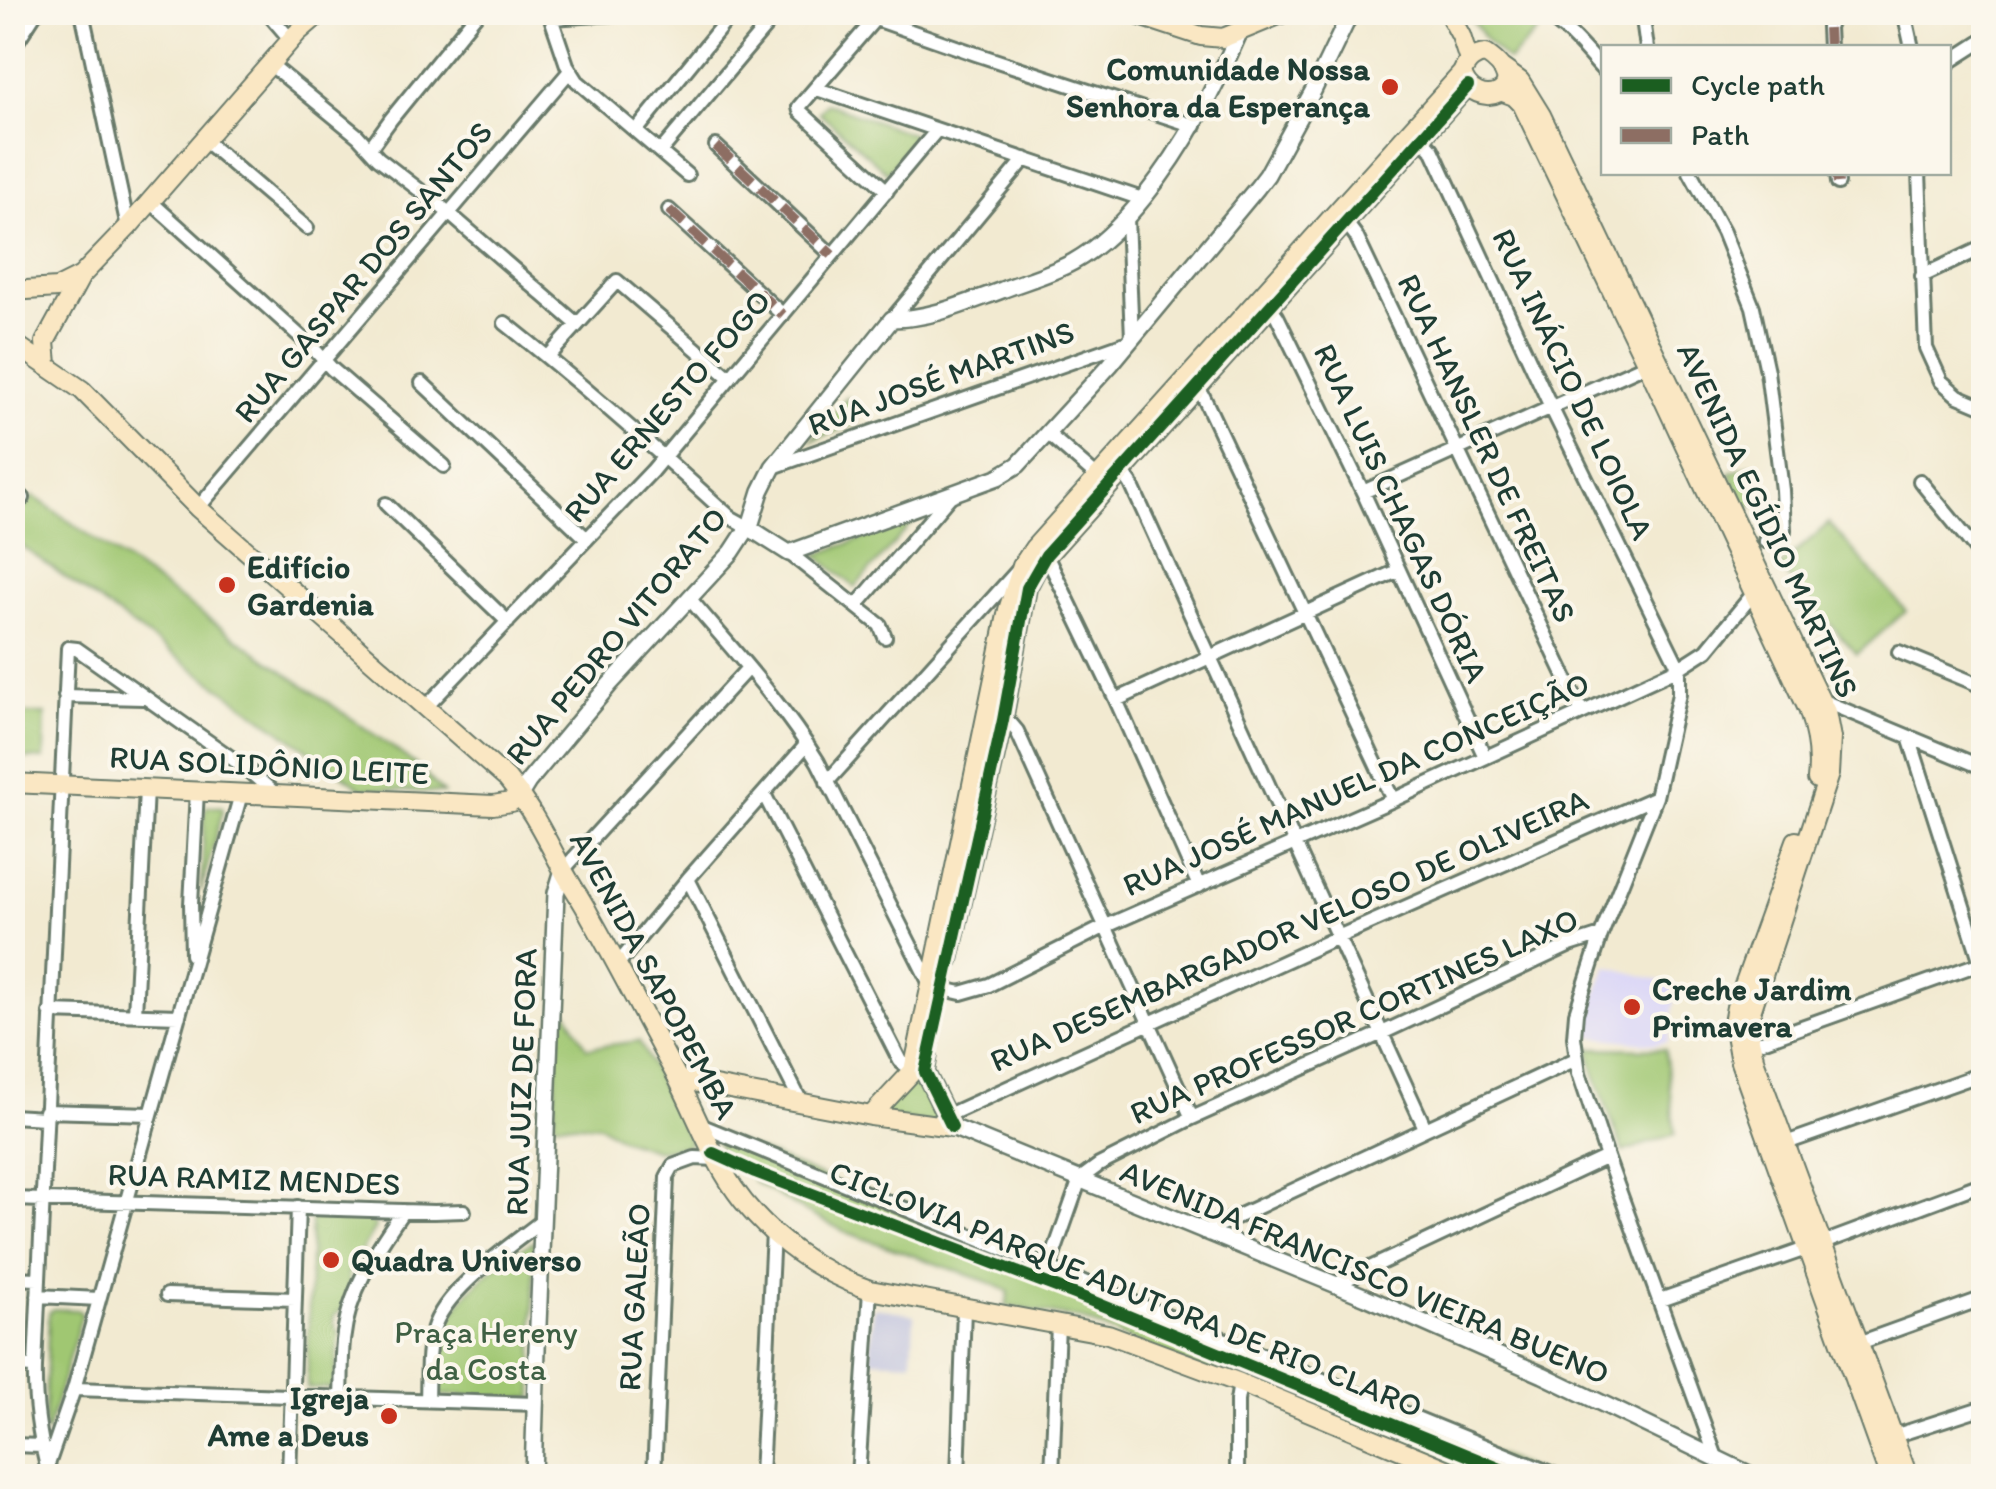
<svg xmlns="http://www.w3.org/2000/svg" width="1996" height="1489" viewBox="0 0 1996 1489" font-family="Itim,sans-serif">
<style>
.built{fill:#dad6f7}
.industrial{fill:#c0c2dd}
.green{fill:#a0c772;stroke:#608253;stroke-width:2.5}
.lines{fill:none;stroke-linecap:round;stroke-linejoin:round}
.minor-casing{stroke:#697a6b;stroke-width:18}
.tertiary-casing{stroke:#697a6b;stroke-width:20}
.secondary-casing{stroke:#697a6b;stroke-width:22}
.minor{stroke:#fff;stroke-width:12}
.tertiary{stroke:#fff;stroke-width:15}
.secondary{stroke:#fae7c3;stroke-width:18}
.quiet{stroke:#8d6e63;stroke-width:10;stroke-dasharray:20 10;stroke-linecap:butt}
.cycleway-casing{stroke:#fbf7ec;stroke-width:19}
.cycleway{stroke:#1b5e20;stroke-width:12}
.poi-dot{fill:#c8321e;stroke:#fbf7ec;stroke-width:4}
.labels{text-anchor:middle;stroke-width:8;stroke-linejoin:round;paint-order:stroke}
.poi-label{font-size:32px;font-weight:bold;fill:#1f3d34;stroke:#fbf7ec;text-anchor:start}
.street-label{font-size:32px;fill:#1f3d34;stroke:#fbf7ec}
.park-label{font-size:32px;fill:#3f6044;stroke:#fbf7ec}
</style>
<rect width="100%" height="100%" fill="#fbf7ec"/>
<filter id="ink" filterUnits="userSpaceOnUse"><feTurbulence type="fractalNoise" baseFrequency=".01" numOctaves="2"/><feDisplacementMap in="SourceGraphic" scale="20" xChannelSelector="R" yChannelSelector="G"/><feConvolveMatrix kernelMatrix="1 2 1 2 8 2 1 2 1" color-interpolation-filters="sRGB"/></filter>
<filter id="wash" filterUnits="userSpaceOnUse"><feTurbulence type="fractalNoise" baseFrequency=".0048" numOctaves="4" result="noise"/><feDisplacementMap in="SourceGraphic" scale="40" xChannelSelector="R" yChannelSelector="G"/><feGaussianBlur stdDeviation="2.25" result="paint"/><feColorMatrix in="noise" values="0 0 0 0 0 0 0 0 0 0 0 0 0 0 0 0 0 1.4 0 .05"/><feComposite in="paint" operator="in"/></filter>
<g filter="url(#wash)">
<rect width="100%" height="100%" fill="#f2ead1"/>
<!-- built -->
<path class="built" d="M1607 966 1676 985 1668 1042 1654 1044 1595 1037 1583 1029Z"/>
<!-- industrial -->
<path class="industrial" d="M875 1307 914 1315 912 1362 870 1360 873 1310Z"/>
<!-- green -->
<path class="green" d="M1467 13H1523L1544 25 1508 61 1487 42Z
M826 103 917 136 887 173 819 112Z
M847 397 857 424 812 440Z
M1752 465 1766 500 1744 509 1730 473Z
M33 496 392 747 421 769 443 793 361 788 13 540 12 497 26 507Z
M915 520 855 587 816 555Z
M1829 523 1906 611 1857 654 1779 567Z
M20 714H45L44 759 18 758Z
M208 806 222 807 223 810 201 891 205 809Z
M565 1008 587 1048 639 1041 690 1142 687 1146 657 1150 620 1138 600 1125 554 1123 559 1010Z
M1589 1048 1665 1049 1675 1134 1623 1152 1594 1072Z
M925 1072 952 1127 871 1116Z
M711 1131 1548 1476H1460L1080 1319 1006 1306 1009 1292 991 1283 846 1232 804 1211 753 1181V1177L729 1167Z
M311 1215 361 1216 376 1226 348 1274 353 1300 334 1316V1324L339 1335 334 1388H307Z
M534 1241 533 1398 437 1395C437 1379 434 1362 439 1346 451 1300 494 1263 534 1241Z
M53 1309 78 1310 82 1314 47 1432 44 1430 49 1312Z"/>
</g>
<g filter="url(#ink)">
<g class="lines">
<defs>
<path id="minor" d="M82 12 128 227
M267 12 291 40
M549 12 567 65 577 81 687 175
M881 12 799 107 800 111 887 191
M1535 12C1564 21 1584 50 1604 71
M1642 12 1647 48
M1904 12 1912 48
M551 18 647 12
M876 19 976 54 1195 126
M1829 48 1828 27 1835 12
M12 49 36 12
M1948 63 1984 40
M270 64 358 136 378 158 444 209 577 324
M817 89 1142 199
M636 131 733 12
M1416 132 1432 149 1551 407 1679 668V694L1656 797 1601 935 1576 1013 1574 1037 1579 1073 1607 1157 1717 1460
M204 140 307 228
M716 146 832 255
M370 148 391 119 478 12
M660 152 778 12
M1690 172 1723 232 1753 307 1767 371 1782 490 1784 530 1765 541
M1837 172 1838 183
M1919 172 1926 348 1941 381 1958 396 1984 407
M150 201 313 348 332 369 444 466
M669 210 783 315
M1341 216 1356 236 1582 712
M1127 218 1132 338
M1922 276 1984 247
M1265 300 1277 316 1363 492 1485 757
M892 319 1025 159
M505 323C583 385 657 450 730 517L748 527
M549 356 617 281 730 378
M422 383 587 539
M1194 383 1203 396 1393 800
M1047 433 1102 481
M773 467 1128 342
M1120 468 1131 484 1425 1128
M1920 481 1984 559
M12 489 23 498
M1363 492 1652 362
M386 504 508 622
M198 508 569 72
M789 553 880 625 885 637
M1046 555 1116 700 1199 886
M689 598C734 651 782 703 818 762L931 986 961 993 989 985 1104 927 1393 800 1679 668 1707 650 1753 594 1760 591
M856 606 952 494
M1899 652 1984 687
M65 696 143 698
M1116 700 1399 570
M1819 703 1823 701 1840 708 1984 768
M426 707 652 471 937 130
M998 719 1011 724 1017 731 1192 1118
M1909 737 1984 972
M827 782 1020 568
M764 794 900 1061 913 1071 919 1072
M563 870 748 668
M688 879 802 1104
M192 955 191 904 197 791
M617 965 688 879 807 744
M50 1012 179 1016
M135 1014 146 789
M1751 1045 1984 962
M45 1111 151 1114
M12 1116 45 1118
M946 1116 1338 937 1656 797
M700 1125 1558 1476
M1786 1143 1984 1073
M12 1199 434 1212 464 1211
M1204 1232 1576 1059
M1049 1267 1080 1179 1099 1165 1192 1118 1382 1033 1570 945 1601 935
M12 1278 38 1279
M1336 1284 1607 1157
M167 1295 295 1299
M38 1296 99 1299
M1660 1300 1823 1243 1984 1183
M1859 1343 1984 1298
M12 1366 35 1367
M74 1389 536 1404
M341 1397C342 1379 341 1360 343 1341 348 1292 375 1251 403 1211
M427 1400C428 1377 426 1351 433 1330 445 1289 509 1247 542 1221
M1894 1436 1984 1407
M12 1445 42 1446
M47 1467C39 1434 34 1402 35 1367L68 648 77 649 244 767 278 796
M44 1476 74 1389 241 794
M289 1476 298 1207
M654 1476 667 1177 673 1166 695 1158 716 1159
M761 1476 773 1232
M858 1476 870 1290
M958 1476 964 1309
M1052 1476 1058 1324
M1237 1476V1401L1240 1383"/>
<path id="tertiary" d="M748 527 789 553 998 477 1018 465 1110 365 1257 188 1267 175 1313 91 1351 12
M520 795 528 782 610 684 732 552 751 523 761 491 773 467 892 319C931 319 966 303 1002 290 1025 281 1051 274 1073 262 1102 246 1125 221 1145 196 1186 145 1214 90 1240 31
M952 1127 1366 1297 1543 1375 1753 1476
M533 1476 537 1349 556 893 563 870"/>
<path id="secondary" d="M1128 12 1201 36 1223 38 1286 12
M1448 12 1461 36 1469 61
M1486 54C1539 90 1473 115 1462 73 1467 61 1474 55 1486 54Z
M1502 68 1520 81 1541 115 1826 712 1831 738 1829 774 1750 1015 1749 1036 1755 1062 1908 1476
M1503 92 1514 96 1522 104 1647 364 1808 709C1816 732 1820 754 1817 779
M12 291 57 288 81 276
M12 342 82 390 198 508 507 779C533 810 544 835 563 870 571 885 582 900 590 916 620 969 648 1024 677 1077 693 1109 706 1142 724 1173 756 1228 812 1270 870 1290L1108 1334 1240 1383 1463 1476
M47 364 45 342 81 276 128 227 297 33 312 20 328 12
M12 783 493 805 511 802 520 795
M1796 841 1736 1007 1733 1023 1740 1062 1889 1476
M949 960 1003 720 1027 588 1040 563 1468 86
M928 1054 925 1072 952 1127
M678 1079 871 1116 952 1127
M871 1116 913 1071 1008 610 1022 566 1034 548 1462 73"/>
</defs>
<!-- minor casing -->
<use href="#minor" class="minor-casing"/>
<!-- tertiary casing -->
<use href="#tertiary" class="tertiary-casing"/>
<!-- secondary casing -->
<use href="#secondary" class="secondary-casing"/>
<!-- minor -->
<use href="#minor" class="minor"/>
<!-- tertiary -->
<use href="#tertiary" class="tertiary"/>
<!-- secondary -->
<use href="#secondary" class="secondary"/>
<!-- quiet -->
<path class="quiet" d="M1829 48 1828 27 1835 12
M716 146 832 255
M1837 172 1838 183
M669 210 783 315"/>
<defs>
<path id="cycleway" d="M952 1127 925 1072 1003 720 1027 588 1046 555 1468 86
M713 1153 755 1172 1077 1295 1518 1476"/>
</defs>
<!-- cycleway casing -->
<use href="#cycleway" class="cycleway-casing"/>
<!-- cycleway -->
<use href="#cycleway" class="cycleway"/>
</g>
</g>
<!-- markers -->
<g class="poi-dot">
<circle cx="1390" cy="87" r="10"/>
<circle cx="227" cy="585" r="10"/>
<circle cx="1632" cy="1007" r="10"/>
<circle cx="331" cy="1260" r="10"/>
<circle cx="389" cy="1416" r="10"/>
</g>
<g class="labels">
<!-- poi labels -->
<g class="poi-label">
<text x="1370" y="80" text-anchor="end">Comunidade Nossa<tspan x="1370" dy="37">Senhora da Esperança</tspan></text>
<text x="247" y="578">Edifício<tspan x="247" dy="37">Gardenia</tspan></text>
<text x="1652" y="1000">Creche Jardim<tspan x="1652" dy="37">Primavera</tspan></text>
<text x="351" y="1271">Quadra Universo</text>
<text x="369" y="1409" text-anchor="end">Igreja<tspan x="369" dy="37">Ame a Deus</tspan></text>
</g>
<!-- street labels -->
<g class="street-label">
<text transform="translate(363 272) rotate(-50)" y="11">RUA GASPAR DOS SANTOS</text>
<text transform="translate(941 378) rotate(-20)" y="11">RUA JOSÉ MARTINS</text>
<text transform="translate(1573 384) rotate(65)" y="11">RUA INÁCIO DE LOIOLA</text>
<text transform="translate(667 406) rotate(-49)" y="11">RUA ERNESTO FOGO</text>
<text transform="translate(1487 448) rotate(65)" y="11">RUA HANSLER DE FREITAS</text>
<text transform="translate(1401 513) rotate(65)" y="11">RUA LUIS CHAGAS DÓRIA</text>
<text transform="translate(1768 520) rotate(65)" y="11">AVENIDA EGÍDIO MARTINS</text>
<text transform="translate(616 636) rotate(-50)" y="11">RUA PEDRO VITORATO</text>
<text transform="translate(269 765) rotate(3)" y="11">RUA SOLIDÔNIO LEITE</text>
<text transform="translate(1356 784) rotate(-24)" y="11">RUA JOSÉ MANUEL DA CONCEIÇÃO</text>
<text transform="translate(1289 930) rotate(-24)" y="11">RUA DESEMBARGADOR VELOSO DE OLIVEIRA</text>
<text transform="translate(654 975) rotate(62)" y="11">AVENIDA SAPOPEMBA</text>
<text transform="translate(1354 1016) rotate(-24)" y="11">RUA PROFESSOR CORTINES LAXO</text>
<text transform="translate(521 1082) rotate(-88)" y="11">RUA JUIZ DE FORA</text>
<text transform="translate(254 1179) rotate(2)" y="11">RUA RAMIZ MENDES</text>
<text transform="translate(1365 1272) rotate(23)" y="11">AVENIDA FRANCISCO VIEIRA BUENO</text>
<text transform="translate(1126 1289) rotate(22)" y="11">CICLOVIA PARQUE ADUTORA DE RIO CLARO</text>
<text transform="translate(634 1297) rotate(-87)" y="11">RUA GALEÃO</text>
</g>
<!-- park labels -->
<g class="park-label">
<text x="486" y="1343">Praça Hereny<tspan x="486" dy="37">da Costa</tspan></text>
</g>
</g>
<!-- margin -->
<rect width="1996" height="1489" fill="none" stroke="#fbf7ec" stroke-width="50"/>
<!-- legend -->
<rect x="1601" y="45" width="350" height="130" fill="#fbf7ec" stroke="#a3ada2" stroke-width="2.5"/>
<rect x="1621" y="78" width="50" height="15" fill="#1b5e20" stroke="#a3ada2" stroke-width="2.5"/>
<text x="1691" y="95" font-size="30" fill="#1f3d34">Cycle path</text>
<rect x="1621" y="128" width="50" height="15" fill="#8d6e63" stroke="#a3ada2" stroke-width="2.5"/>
<text x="1691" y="145" font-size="30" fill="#1f3d34">Path</text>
</svg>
